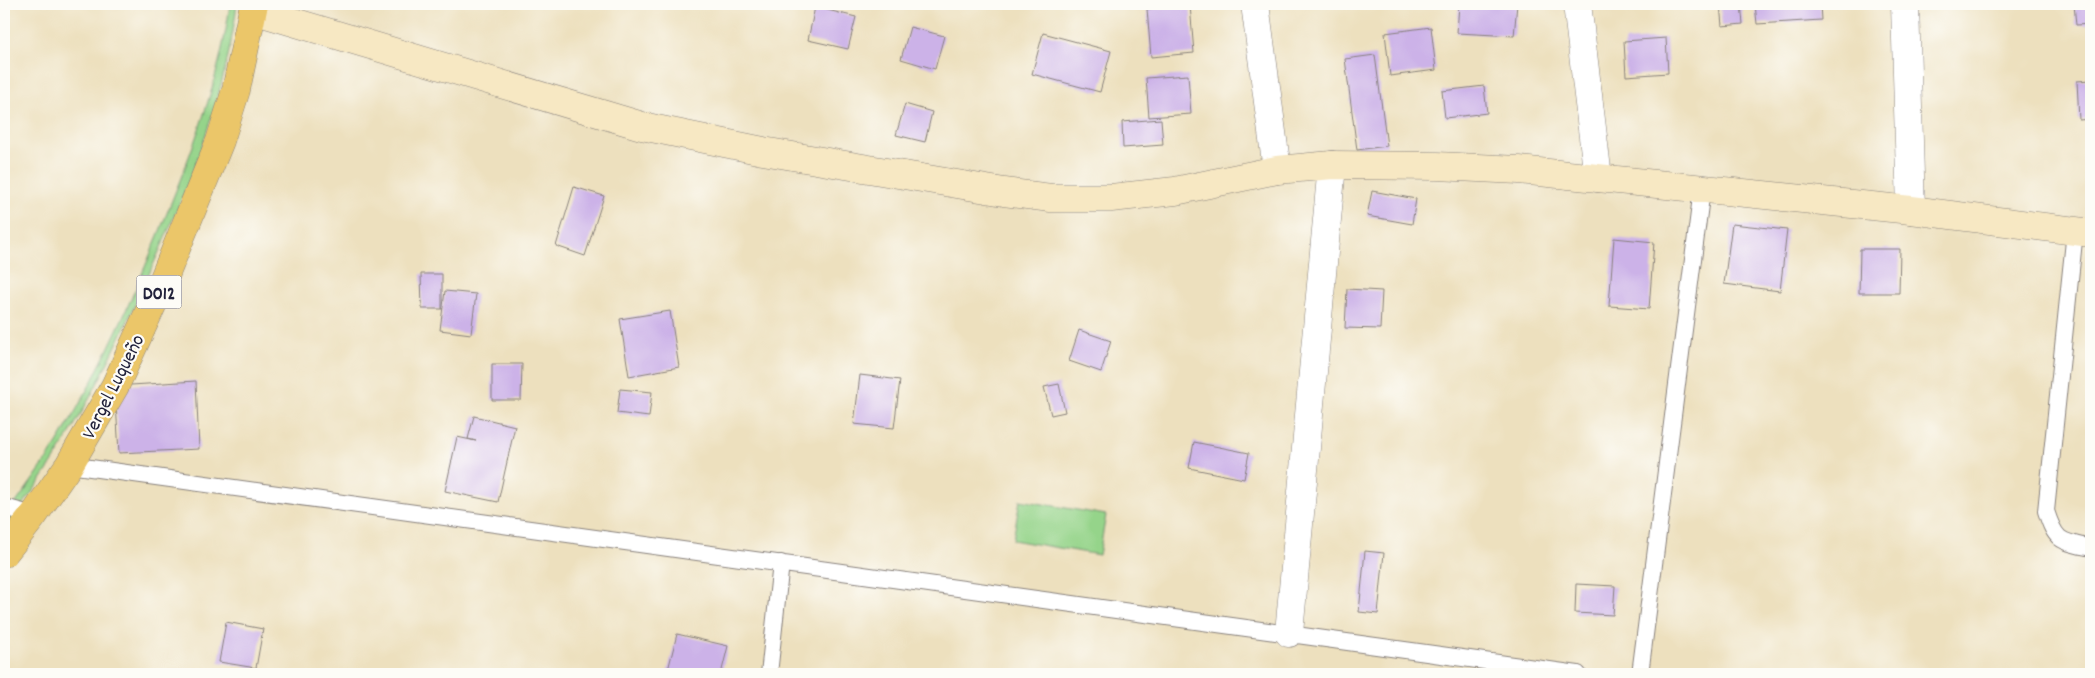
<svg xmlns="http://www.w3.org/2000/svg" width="2095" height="678" viewBox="0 0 2095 678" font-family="Dekko,sans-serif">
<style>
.green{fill:#95d48a;stroke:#5c7b62}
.building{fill:#ccb2e8}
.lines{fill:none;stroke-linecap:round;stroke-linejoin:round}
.lane-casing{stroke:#88817c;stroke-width:18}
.street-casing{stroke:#88817c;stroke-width:29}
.secondary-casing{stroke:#88817c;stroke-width:29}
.primary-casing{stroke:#88817c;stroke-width:29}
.lane{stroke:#fff;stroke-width:16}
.street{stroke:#fff;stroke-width:28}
.secondary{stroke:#f7e8c3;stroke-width:28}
.primary{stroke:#ebc669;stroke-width:28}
.labels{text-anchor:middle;stroke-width:4.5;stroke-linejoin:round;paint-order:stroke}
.shield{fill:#fdfcf7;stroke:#646373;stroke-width:1}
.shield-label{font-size:19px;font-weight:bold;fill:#22223b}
.street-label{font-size:20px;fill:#22223b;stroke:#fdfcf7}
</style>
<rect width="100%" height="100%" fill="#fdfcf7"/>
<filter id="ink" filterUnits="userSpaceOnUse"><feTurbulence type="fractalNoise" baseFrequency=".02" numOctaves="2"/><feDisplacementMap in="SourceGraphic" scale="10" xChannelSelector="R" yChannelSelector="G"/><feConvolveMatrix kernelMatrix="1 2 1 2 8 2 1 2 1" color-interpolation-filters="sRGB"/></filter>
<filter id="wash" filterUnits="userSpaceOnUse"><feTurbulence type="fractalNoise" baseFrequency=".0096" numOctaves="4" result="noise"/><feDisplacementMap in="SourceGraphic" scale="20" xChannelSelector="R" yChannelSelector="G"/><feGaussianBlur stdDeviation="1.12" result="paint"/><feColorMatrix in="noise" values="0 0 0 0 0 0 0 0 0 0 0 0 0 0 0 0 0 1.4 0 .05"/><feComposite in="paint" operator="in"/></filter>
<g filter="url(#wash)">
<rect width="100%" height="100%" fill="#ede0be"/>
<!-- green -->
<path class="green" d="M230 4H237C226 94 191 180 154 263 127 323 100 383 66 440 48 472 26 501 4 530V519C24 492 45 464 62 435 105 362 140 282 171 203 197 138 221 73 230 4Z
M1020 500 1106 515 1099 555 1013 540Z"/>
<g id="blocks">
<!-- building -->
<path class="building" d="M1459 4H1517L1514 36 1457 33Z
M1720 4H1741L1743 24 1722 26Z
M1755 4H1820L1821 20 1757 24Z
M2074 4H2091V24L2076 25Z
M1190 5 1194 53 1151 57 1147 9Z
M815 7 856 17 848 49 808 40Z
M910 27 944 36 935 69 901 59Z
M1431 27 1436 70 1390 76 1385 33Z
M1043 33 1111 51 1100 92 1032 74Z
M1666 38 1668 73 1626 76 1624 41Z
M1375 55 1387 146 1357 150 1345 59Z
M1188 75 1191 114 1149 117 1146 78Z
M2091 80V119L2079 120 2077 81Z
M1484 86 1487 113 1445 118 1442 91Z
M905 104 932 112 925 142 896 135Z
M1161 119 1163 145 1123 148 1122 122Z
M574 187 604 196 585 256 556 246Z
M1372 191 1416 199 1412 224 1367 216Z
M1732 224 1787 230 1780 291 1724 284Z
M1614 238 1654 242 1649 309 1609 306Z
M1860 249H1900L1899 293H1859Z
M421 274H442V309H422Z
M1347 289 1382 291 1380 329 1345 328Z
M445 291 476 294 471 334 440 330Z
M670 311 679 367 629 376 620 319Z
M1079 330 1111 341 1101 372 1069 361Z
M492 364H522L521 400H492Z
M860 375 900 380 894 428 854 424Z
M196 381 199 449 119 453 115 386Z
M1059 384 1065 412 1051 415 1044 387Z
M620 389 652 392 649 417 617 413Z
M474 416 515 426 498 502 445 491 457 437 476 441 468 439Z
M1194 442 1249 453 1244 479 1189 468Z
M1365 551 1384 553 1378 614 1359 612Z
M1576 584 1615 586 1613 615 1575 613Z
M226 622 263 629 256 668 219 662Z
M677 634 728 646 721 674H667Z"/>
</g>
</g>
<g filter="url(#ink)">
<use href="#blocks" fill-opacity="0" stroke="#88817c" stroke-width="1"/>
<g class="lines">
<defs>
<path id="lane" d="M2075 231 2046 511C2056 542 2060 541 2091 548
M69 465 1578 674
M4 507 34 515
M769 674 781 563
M1640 674 1702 189"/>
<path id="street" d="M1255 4 1277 170
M1577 4 1598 178
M1905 4 1911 210
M1289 633 1332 165"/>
<path id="secondary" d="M253 10 642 126 763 151 1004 192 1051 198H1111L1175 191 1277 170 1332 165 1437 166 1519 170 1911 210 2091 233"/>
<path id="primary" d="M4 553 34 515 69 465 115 386 160 288 220 141 236 90 254 4"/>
</defs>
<!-- lane casing -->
<use href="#lane" class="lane-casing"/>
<!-- street casing -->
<use href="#street" class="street-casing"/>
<!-- secondary casing -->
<use href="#secondary" class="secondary-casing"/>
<!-- primary casing -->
<use href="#primary" class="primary-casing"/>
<!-- lane -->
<use href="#lane" class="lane"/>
<!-- street -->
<use href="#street" class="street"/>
<!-- secondary -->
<use href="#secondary" class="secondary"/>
<!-- primary -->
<use href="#primary" class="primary"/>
</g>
</g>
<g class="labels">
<!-- shield labels -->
<rect class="shield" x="136.5" y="275.5" width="45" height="33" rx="4"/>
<g class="shield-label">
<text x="159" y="299">D012</text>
</g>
<!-- street labels -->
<g class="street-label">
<text transform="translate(112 386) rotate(-63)" y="7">Vergel Luqueño</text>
</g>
</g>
<!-- margin -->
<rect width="2095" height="678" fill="none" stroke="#fdfcf7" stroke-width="20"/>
</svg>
